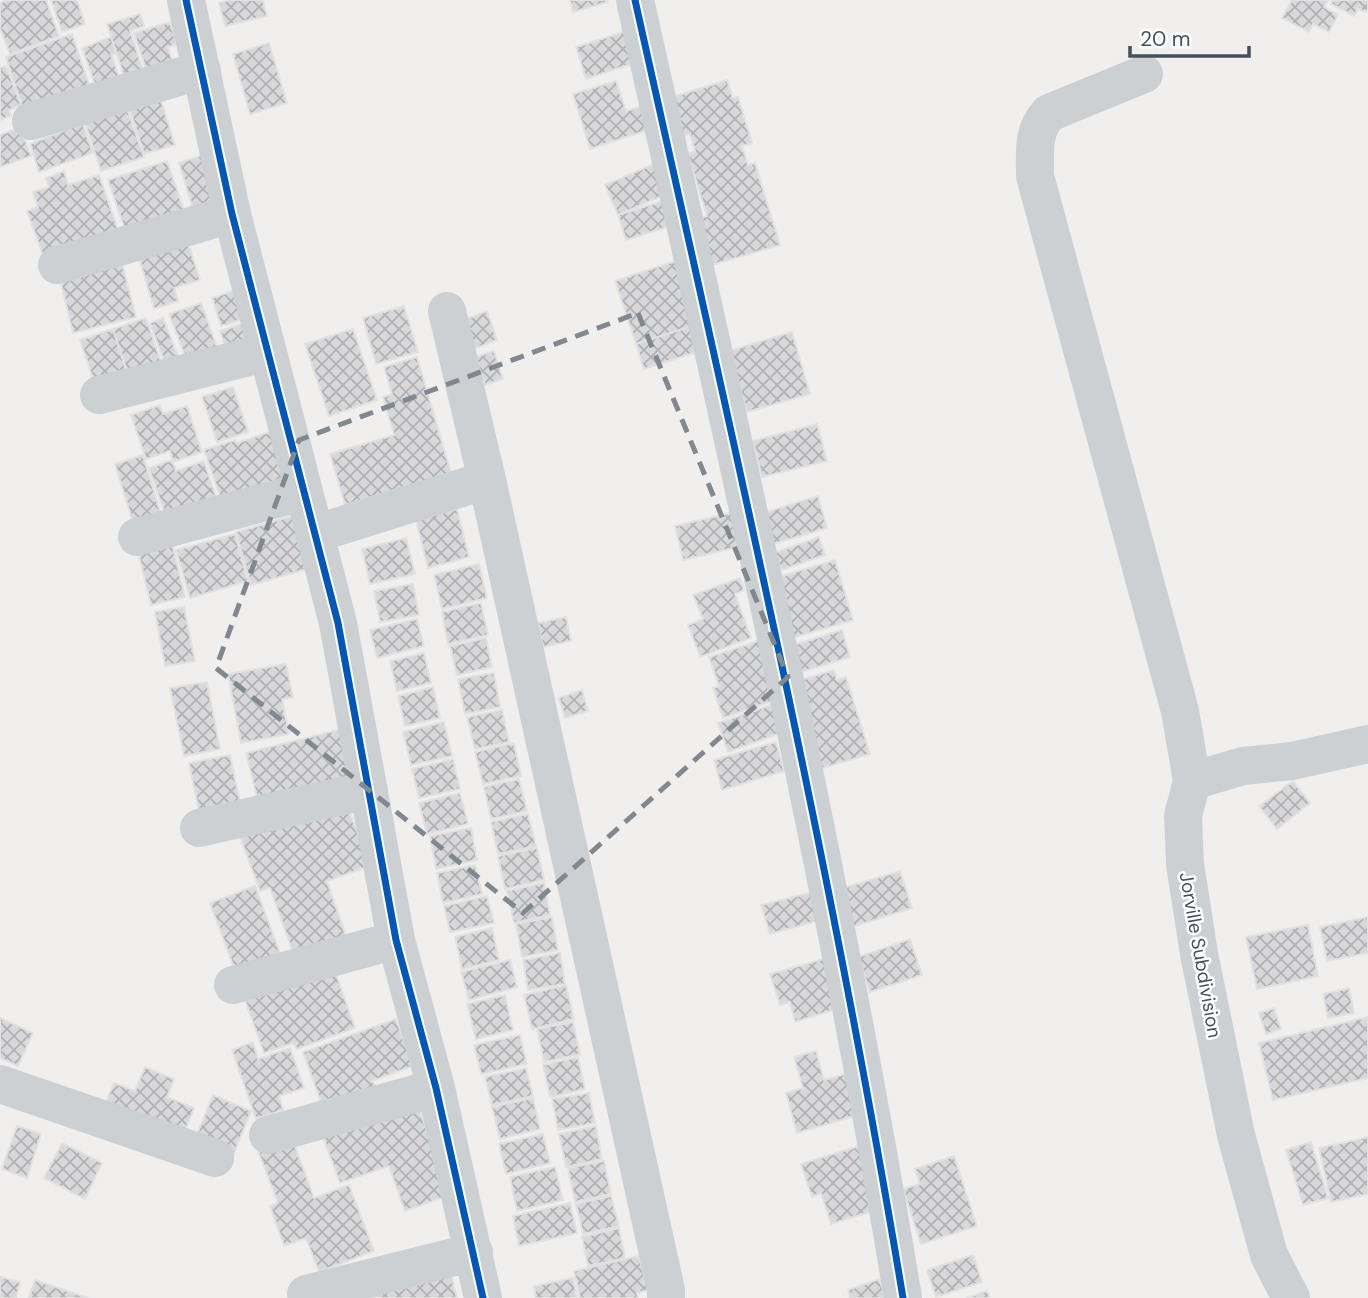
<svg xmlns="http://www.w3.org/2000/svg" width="1368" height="1298" viewBox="0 0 1368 1298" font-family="'DM Sans',sans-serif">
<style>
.building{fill:url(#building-cross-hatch);stroke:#e1e1e1;stroke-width:2}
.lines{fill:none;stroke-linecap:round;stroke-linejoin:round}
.minor{stroke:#ccd0d3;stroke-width:38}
.cycleway-casing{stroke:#fff;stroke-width:11}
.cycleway{stroke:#0057b8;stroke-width:7}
.marked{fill:none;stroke:#81888f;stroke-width:5;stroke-dasharray:14 9;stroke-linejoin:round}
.labels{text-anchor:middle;stroke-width:5;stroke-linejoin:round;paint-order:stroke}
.street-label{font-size:19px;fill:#45505c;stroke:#fff}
</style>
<defs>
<pattern id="building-cross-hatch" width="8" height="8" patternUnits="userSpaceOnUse" patternTransform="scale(1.75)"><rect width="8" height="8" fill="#d8d8da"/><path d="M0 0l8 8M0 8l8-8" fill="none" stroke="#b1b2b4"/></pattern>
</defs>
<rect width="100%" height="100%" fill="#f0efee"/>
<!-- building -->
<path class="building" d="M8 0H46L59 36 10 54 0 28V3Z
M51 0H77L85 24 62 32Z
M229 0H263L267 16 225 26 219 3Z
M570 0H607L608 2 573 12Z
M1292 0H1328L1324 7 1338 15 1329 32 1313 24 1309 32 1282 18Z
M1333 0H1368V9L1366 12 1358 9 1354 16 1331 4Z
M140 14 144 26 130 31 144 73 125 79 107 24Z
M170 22 177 44 168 47 175 70 149 78 134 33Z
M633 29 643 60 586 79 576 47Z
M72 34 91 90 24 112 6 57Z
M111 37 116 53 111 54 119 77 95 85 82 48Z
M269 43 287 103 250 114 233 54Z
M6 66 21 105 9 110 11 116 0 120V68Z
M727 80 733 98 738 97 752 143 742 146 748 165 755 163 780 245 712 265 699 218 707 216 688 154 695 151 690 134 682 136 670 98Z
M616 81 626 111 640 107 648 130 590 149 573 94Z
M158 91 175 145 144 154 127 101Z
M125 103 144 157 101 171 83 117Z
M79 114 93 153 39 172 30 144 66 130Z
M20 127 31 156 0 167V135Z
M206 154 220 202 193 209 179 163Z
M663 160 676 190 618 215 605 185Z
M167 161 186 216 127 236 108 180Z
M64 171 68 185 99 175 121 238 46 264 27 211 38 207 33 192 49 187 46 178Z
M665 200 673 225 626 240 618 215Z
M187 239 200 280 174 288 178 301 154 309 138 254Z
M121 259 136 317 73 333 59 275Z
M675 261 695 325 636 344 615 281Z
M243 287 253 316 221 326 212 298Z
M201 303 218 350 187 361 169 314Z
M404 306 418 352 376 364 363 318Z
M487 311 497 340 474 349 463 320Z
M146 318 163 368 126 370 113 329Z
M163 318 178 356 164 361 150 323Z
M252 321 260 343 228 354 220 331Z
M695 325 703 350 644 369 636 344Z
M113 329 128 374 95 385 80 340Z
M353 329 377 400 329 416 305 344Z
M792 332 810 394 747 412 729 351Z
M494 351 503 379 485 385 475 357Z
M417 357 451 473 345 505 330 454 394 435 383 397 392 394 384 367Z
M233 387 248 432 217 442 202 397Z
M160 405 163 414 187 406 202 452 173 462 170 451 146 459 131 415Z
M817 424 827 461 762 477 753 441Z
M278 429 297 482 223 505 204 450 235 440 237 443Z
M143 455 162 518 134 526 115 464Z
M172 460 176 471 204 461 220 509 167 520 149 468Z
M818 496 827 528 773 544 763 513Z
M457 509 469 557 428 568 416 520Z
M734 512 742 546 683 560 675 526Z
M299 514 314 567 251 585 236 532Z
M235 534 248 581 190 598 176 550Z
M819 537 825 555 781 570 774 553Z
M406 538 415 574 370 584 362 549Z
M171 539 185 597 151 605 137 548Z
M835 560 853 620 789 639 779 577Z
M479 564 487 598 442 609 434 575Z
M740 578 744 590 735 594 751 638 700 657 688 625 703 619 693 595Z
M413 584 419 615 380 622 374 591Z
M481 603 488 635 448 644 442 612Z
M184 607 195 661 165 666 155 612Z
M566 617 571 641 543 647 538 623Z
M417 619 424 646 377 658 370 630Z
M842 630 850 657 798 673 790 646Z
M486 638 492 667 457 675 450 646Z
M761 640 775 700 723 718 713 688 719 686 709 657Z
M424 653 431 683 397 691 390 661Z
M286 664 293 697 282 699 289 734 241 743 228 674Z
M834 670 837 680 846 677 870 754 816 770 797 681Z
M494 673 500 707 465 714 458 679Z
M207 682 220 749 184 756 170 688Z
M433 687 440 718 405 726 398 696Z
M582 690 588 711 565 718 559 698Z
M771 705 781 733 728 752 718 723Z
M502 710 509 742 475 749 467 717Z
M444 722 452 756 411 765 403 732Z
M346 728 360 784 258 802 246 753Z
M776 742 784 771 722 790 714 760Z
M514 743 521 776 483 784 475 752Z
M230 755 241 807 200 816 189 763Z
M453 759 460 789 419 798 412 769Z
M519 779 527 811 491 819 484 787Z
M1293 781 1310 803 1277 829 1259 806Z
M460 793 468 824 427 834 419 803Z
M345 800 370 866 327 881 348 942 296 961 270 888 260 891 240 837Z
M528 814 536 846 498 854 491 822Z
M471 828 477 860 436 869 430 836Z
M537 848 544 880 505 889 498 856Z
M475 865 482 894 443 903 437 873Z
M900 871 912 908 852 927 840 889Z
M544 883 550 915 514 923 507 891Z
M255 886 281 956 236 973 210 903Z
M817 891 824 919 770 934 761 905Z
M487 896 494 923 450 932 444 906Z
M552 917 558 950 522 957 516 924Z
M1368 917V953L1327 961 1320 927Z
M1308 925 1318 976 1257 989 1246 937Z
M492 928 499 960 462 969 455 937Z
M910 939 922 975 870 992 858 957Z
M560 953 565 984 528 990 523 960Z
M834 956 836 1009 795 1022 790 1002 780 1005 770 974Z
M510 960 517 987 469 1000 461 972Z
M334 968 355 1028 297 1049 293 1043 264 1053 245 1000Z
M566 985 574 1019 532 1029 524 995Z
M1349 988 1354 1013 1328 1018 1323 994Z
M505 995 513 1030 476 1039 467 1004Z
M1274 1008 1281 1029 1266 1034 1259 1013Z
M1368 1017V1078L1273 1100 1259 1043Z
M0 1018 33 1033 18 1066 0 1058Z
M396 1019 413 1066 372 1081 378 1089 323 1108 303 1052Z
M573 1022 580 1054 544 1062 537 1029Z
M520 1035 527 1064 481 1074 474 1045Z
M253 1042 258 1059 290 1048 304 1088 279 1096 283 1110 256 1119 232 1050Z
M816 1051 824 1080 848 1073 861 1114 797 1133 786 1093 803 1088 794 1057Z
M578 1057 585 1089 550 1097 543 1065Z
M145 1067 174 1079 167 1097 194 1108 185 1131 106 1102 114 1083 135 1091Z
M526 1068 533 1096 492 1105 485 1077Z
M589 1093 595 1123 558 1130 552 1099Z
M213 1095 251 1111 233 1156 195 1139Z
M414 1095 450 1195 405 1211 389 1166 340 1183 320 1129Z
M533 1098 540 1129 500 1139 492 1107Z
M17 1126 41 1134 27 1178 2 1169Z
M596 1126 602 1159 566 1167 559 1134Z
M543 1134 550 1163 506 1174 499 1144Z
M1368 1137V1194L1331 1202 1319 1148Z
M292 1138 314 1198 349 1185 374 1251 319 1272 306 1238 284 1246 270 1206 278 1203 258 1151Z
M1311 1142 1328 1198 1303 1205 1286 1150Z
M62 1143 102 1163 85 1199 44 1178Z
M865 1144 885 1207 831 1224 821 1193 812 1197 801 1164Z
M954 1156 977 1226 921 1244 903 1189 920 1184 915 1169Z
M604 1161 611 1194 575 1202 568 1168Z
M555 1167 563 1200 517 1211 510 1177Z
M611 1196 619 1226 583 1234 576 1204Z
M570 1203 577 1233 519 1246 513 1216Z
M619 1228 625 1258 588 1266 582 1237Z
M973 1255 982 1282 936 1297 927 1270Z
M639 1256 648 1290 637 1293 638 1298H580L574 1271Z
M448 1263 457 1298H355Z
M0 1277 20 1282 16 1298H0Z
M573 1278 577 1298H536L534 1286Z
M879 1279 886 1298H850L848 1290Z
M35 1280 88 1298H29Z
M987 1291 990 1298H966Z"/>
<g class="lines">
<!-- minor -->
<path class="minor" d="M186 0 232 214 338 623 396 940 436 1088 483 1298
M635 0C731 431 831 862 903 1298
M1144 74 1049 113C1032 131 1035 152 1035 176L1180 711 1192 781
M31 121 202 70
M57 265 232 214
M447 311 487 480 666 1290V1298
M99 395 268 352
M314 534 487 480
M137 537 302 492
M199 828 369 790
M233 985 396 940
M0 1084 215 1158
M268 1135 436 1088
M306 1294 474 1252
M1291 1298 1269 1255 1236 1135 1199 954 1185 864 1183 816 1192 781 1243 766 1292 761 1368 744"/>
<defs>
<path id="cycleway" d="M186 0 232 214 338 623 396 940 436 1088 483 1298
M635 0C731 431 831 862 903 1298"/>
</defs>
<!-- cycleway casing -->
<use href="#cycleway" class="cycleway-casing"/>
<!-- cycleway -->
<use href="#cycleway" class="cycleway"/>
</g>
<!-- marked area -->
<path class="marked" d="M638 313 788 677 523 913 216 668 299 440Z"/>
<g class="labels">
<!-- street labels -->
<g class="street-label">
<text transform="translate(1201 955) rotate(80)" y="7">Jorville Subdivision</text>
</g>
</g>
<!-- scale -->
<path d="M1130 46v10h119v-10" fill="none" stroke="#45505c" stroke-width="3.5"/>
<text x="1140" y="46" font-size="21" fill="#45505c" stroke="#ffffff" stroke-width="5" paint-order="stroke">20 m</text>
</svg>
